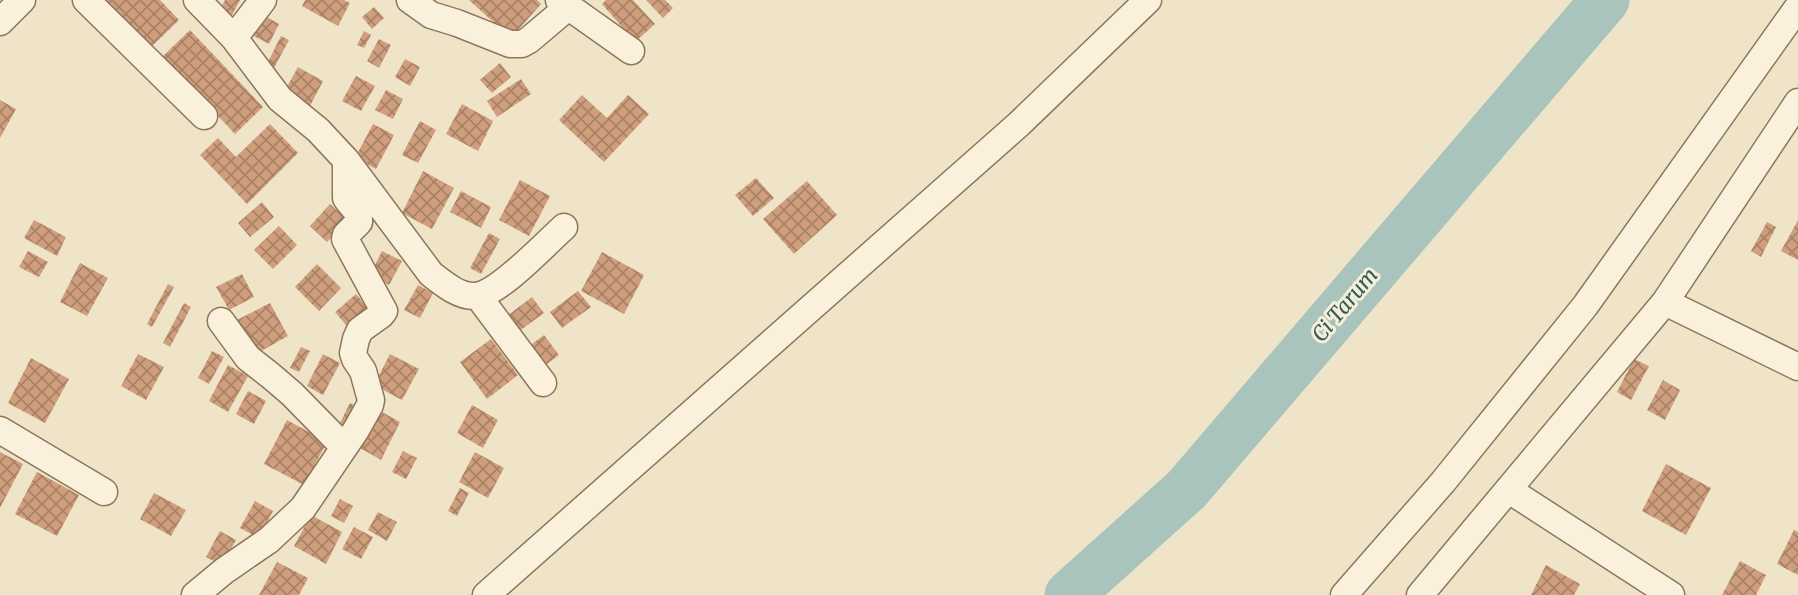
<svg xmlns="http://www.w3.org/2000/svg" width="1798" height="595" viewBox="0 0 1798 595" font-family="Merriweather,serif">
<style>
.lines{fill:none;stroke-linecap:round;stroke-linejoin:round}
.river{stroke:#a9c4bc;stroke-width:49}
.building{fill:url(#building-cross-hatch)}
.minor-casing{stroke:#8d765c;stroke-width:29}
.minor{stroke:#faf1dc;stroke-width:26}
.labels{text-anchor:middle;stroke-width:6;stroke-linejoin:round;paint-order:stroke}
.water-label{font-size:21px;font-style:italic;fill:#2f5d5a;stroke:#f7eed8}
</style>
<defs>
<pattern id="building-cross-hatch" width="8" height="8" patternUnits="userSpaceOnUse" patternTransform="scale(1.75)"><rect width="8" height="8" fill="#cf9f7d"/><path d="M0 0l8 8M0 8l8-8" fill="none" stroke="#a98266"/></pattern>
</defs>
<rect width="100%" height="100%" fill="#f0e4c8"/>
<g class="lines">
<!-- river -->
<path class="river" d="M1069 595 1187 489 1605 0"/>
</g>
<!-- building -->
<path class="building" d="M100 0H160L179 20 146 52Z
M225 0H240L231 17 219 11Z
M305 0H344L350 3 338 26 302 6Z
M469 0H537L541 4 511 38Z
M606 0H633L655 24 635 42 602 4Z
M646 0H665L673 8 663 18Z
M374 7 384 18 372 29 362 17Z
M265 16 279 24 269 44 254 36Z
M190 30 263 107 235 134 162 57Z
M364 31 371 35 364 48 357 45Z
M281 36 289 40 274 68 267 64Z
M379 39 391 45 379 68 367 61Z
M405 59 420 67 410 86 395 77Z
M500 63 511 77 492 93 480 80Z
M298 67 323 81 310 106 284 92Z
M356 76 375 86 361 111 342 101Z
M521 79 531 94 497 117 487 101Z
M386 90 403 99 393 119 375 110Z
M582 95 607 118 628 95 649 114 604 162 559 120Z
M0 100 16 109 0 138Z
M462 104 493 121 478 151 446 134Z
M420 121 436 130 418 163 402 155Z
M270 124 298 153 247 204 200 155 218 138 236 157Z
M373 124 394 135 376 169 355 158Z
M423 171 454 188 432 229 402 213Z
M756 178 774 198 753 216 735 195Z
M520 180 550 196 529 236 499 220Z
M807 181 837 215 794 254 763 219Z
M461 191 491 207 481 228 450 212Z
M262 202 274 217 250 237 238 223Z
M330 204 347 220 327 242 310 226Z
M34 220 66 237 57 256 24 238Z
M1798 220V260L1781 251Z
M1767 222 1776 227 1761 257 1751 251Z
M279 226 297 245 273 269 254 250Z
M489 233 500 239 481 274 470 268Z
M28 251 48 262 39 277 19 267Z
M382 251 402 261 389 285 370 275Z
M602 252 644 275 624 314 581 291Z
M80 263 108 278 87 316 60 302Z
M317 264 341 288 319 311 295 287Z
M242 274 254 297 229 310 216 287Z
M168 284 174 287 152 327 147 324Z
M418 285 433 293 420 318 404 310Z
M578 291 591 307 562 328 550 312Z
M356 294 373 314 351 331 335 312Z
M532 297 544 313 518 332 507 316Z
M184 303 191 307 170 347 163 343Z
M270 303 288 336 252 356 233 322Z
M544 335 559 355 539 370 524 350Z
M491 339 518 375 487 399 460 362Z
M301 347 310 351 299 372 290 368Z
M212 351 224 357 209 384 198 378Z
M138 354 164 367 146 400 121 386Z
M323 354 340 363 323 395 307 386Z
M390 354 419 369 402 400 374 385Z
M31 358 69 379 45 423 8 403Z
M1634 359 1649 366 1631 400 1617 392Z
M228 365 248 376 228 412 209 401Z
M1663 380 1680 390 1665 420 1647 410Z
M248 391 266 401 254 424 236 414Z
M350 403 361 409 350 428 340 423Z
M472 405 498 420 483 448 457 433Z
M373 407 400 422 381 460 353 444Z
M287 420 327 442 304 485 264 464Z
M403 451 417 458 406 479 392 472Z
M0 452 23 464 0 508Z
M475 452 504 468 488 498 459 482Z
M1666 464 1711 488 1686 535 1642 511Z
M37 472 79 495 57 536 15 514Z
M460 488 469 493 457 516 448 511Z
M154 493 186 510 171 536 140 519Z
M340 499 353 506 344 523 331 516Z
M255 501 273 511 259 538 240 528Z
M378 512 397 522 387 541 368 530Z
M311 515 342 532 326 564 294 546Z
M354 527 373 537 361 559 342 549Z
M1794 530 1798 532V575L1777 564Z
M220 531 236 540 222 565 206 557Z
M1740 561 1766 575 1756 595H1722Z
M277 562 308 578 299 595H259Z
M1546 565 1580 584 1574 595H1531Z"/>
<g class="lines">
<defs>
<path id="minor" d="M86 0 204 116
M410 0 431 15 457 23 510 44H522L529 40 568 7
M559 0 631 51
M0 22 22 0
M234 38 263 0
M346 160 431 274C444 284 458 296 474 296 497 296 546 243 564 227
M478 296 543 383
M1665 302 1798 367
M221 321 248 358 271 376 292 394 344 447
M0 430 104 492
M1509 490 1671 595
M195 595 224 571 269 540 303 508 356 430 370 405 371 400 363 371 355 359 353 353 356 339 360 330 381 315 384 311 345 239 346 235 359 222C360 210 351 207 346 198V160L318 130 280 99 234 38 197 0
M486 595 1019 124 1148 0
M1344 595 1443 482 1585 306 1798 7
M1420 595 1665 302 1798 102"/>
</defs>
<!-- minor casing -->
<use href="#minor" class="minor-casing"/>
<!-- minor -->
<use href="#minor" class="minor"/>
</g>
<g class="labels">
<!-- water labels -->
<g class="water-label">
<text transform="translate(1345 305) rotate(-50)" y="7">Ci Tarum</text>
</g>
</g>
</svg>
